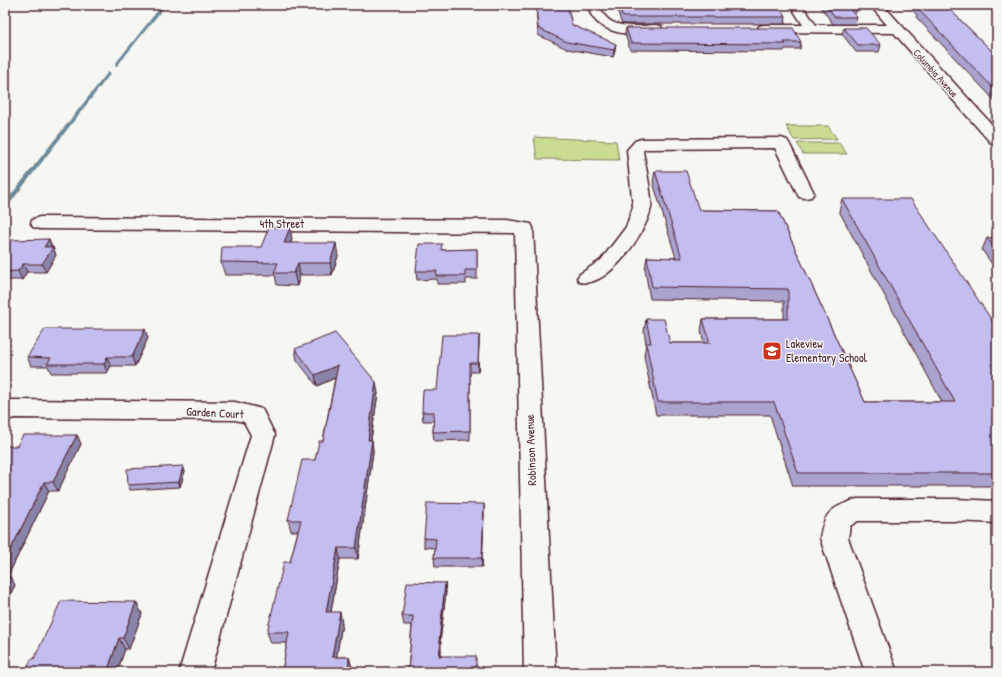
<svg xmlns="http://www.w3.org/2000/svg" width="1002" height="677" viewBox="0 0 1002 677" font-family="'Patrick Hand',sans-serif">
<style>
.green{fill:#c9dc91;stroke:#8a7e5e}
.lines{fill:none;stroke-linecap:round;stroke-linejoin:round}
.stream{fill:#6c8998;fill-rule:evenodd}
.minor-casing{stroke:#4a1f2b;stroke-width:3}
.minor{fill:#f6f6f2;fill-rule:evenodd}
.wall{fill:#a9a3ce;stroke:#4a1f2b}
.shaded-wall{fill:#8984a7;stroke:#4a1f2b}
.building{fill:#c4bdef;stroke:#4a1f2b}
.labels{text-anchor:middle;stroke-width:3;stroke-linejoin:round;paint-order:stroke}
.far-street-label{font-size:10px;fill:#4a1f2b;stroke:#f6f6f2}
.street-label{font-size:12px;fill:#4a1f2b;stroke:#f6f6f2}
.poi-label{font-size:12px;fill:#4a1f2b;stroke:#f6f6f2;text-anchor:start}
</style>
<rect width="100%" height="100%" fill="#f6f6f2"/>
<filter id="ink" filterUnits="userSpaceOnUse"><feTurbulence type="fractalNoise" baseFrequency=".025" numOctaves="2"/><feDisplacementMap in="SourceGraphic" scale="8" xChannelSelector="R" yChannelSelector="G"/><feConvolveMatrix kernelMatrix="1 2 1 2 8 2 1 2 1" color-interpolation-filters="sRGB"/></filter>
<g filter="url(#ink)">
<!-- green -->
<path class="green" d="M786 126H828L837 139 794 140Z
M534 137 616 141 619 160 537 159Z
M797 143H839L847 154H803Z"/>
<g class="lines">
<!-- stream -->
<path class="stream" d="M162 5H166L117 66H115V64Z
M108 72 111 73 11 202H7V200Z"/>
<defs>
<path id="minor" d="M588 5H600C606 31 635 26 656 25L661 26 662 29 661 32C636 38 593 35 588 5Z
M790 5H802L816 25H887L870 5H883L997 130V145L991 143 894 33 759 32 758 29 759 26 764 25H803Z
M781 138 787 140 789 143 814 193 811 197 805 198 799 197 775 148 645 149 643 151C645 163 653 199 651 208 646 233 608 289 580 282L577 278 580 274 601 260 626 227 633 207 627 150 635 141 641 139Z
M40 217 507 220 531 224 533 228 556 672H524L515 233 40 229 33 227 31 223 33 219Z
M11 400 235 402 262 409 275 435 211 672H179L251 435 244 422 235 420 14 418 5 421V402Z
M857 499H955L997 501V523L955 521H858L850 526 848 538 897 672H865L820 538C824 511 833 507 857 499Z"/>
</defs>
<!-- minor casing -->
<use href="#minor" class="minor-casing"/>
<!-- minor -->
<use href="#minor" class="minor"/>
</g>
<!-- wall -->
<path class="wall" d="M536 5H568L569 13 572 25 615 51 613 57 567 49 538 35Z
M616 5H778L786 17 785 24H624L621 22Z
M819 5H853L857 10 855 15 857 17 855 24H833Z
M907 5H945L997 56V103L916 17 917 15Z
M626 28 801 42 800 49H785L784 51 630 50 625 34Z
M844 28 881 45 879 52H856L842 34Z
M655 171 699 210 778 211 865 402H942L839 211 842 199 997 328V486H793L770 415H656L644 356 646 343 644 331 646 319 670 343H704L701 331 703 319H784V301L650 299 645 269 647 257 676 258 653 182Z
M987 238H997V271L982 250Z
M49 239 52 247H53L56 255 46 272H27L22 280H5V249Z
M292 239 291 243 338 256 332 275H300L297 286 277 285 275 275H225L221 262 261 247Z
M477 249V279H466V284H437V279L417 280 416 271 442 250Z
M479 335 478 372H470V440L434 441 433 432 434 421H423L422 412Z
M148 338 135 366H111L107 373H51L48 366H31L27 357Z
M295 349 378 393 371 440H372L373 452 358 559H340L331 612 342 623 336 657H349L352 668 351 672H282L287 643H271L267 632 290 562 298 531H291L288 520 323 441 335 378 317 386 297 360Z
M77 435 81 444 58 491H49L8 576 15 585 5 605 17 446Z
M185 471 180 487 130 490 128 485Z
M484 513 482 567H435L434 558 435 548 424 547V538Z
M445 583 446 592 440 642 441 651V656L477 665 408 672 412 625H404L402 616Z
M136 602 142 614 129 649H125L117 672H26L34 659Z"/>
<!-- shaded-wall -->
<path class="shaded-wall" d="M616 44 615 51 613 57 614 50Z
M290 227 292 239 287 255 284 243Z
M49 239 52 248 53 247 56 255 46 272 42 264 44 247Z
M336 243 338 256 332 275 330 263Z
M298 263 300 275 297 286 294 273Z
M23 264 27 272 22 280 18 271Z
M145 329 148 338 135 366 132 357Z
M479 335V344L478 372V363Z
M107 357 111 366 107 373 104 364Z
M338 365 339 376 317 386 315 375Z
M376 382 378 393 369 452 368 440Z
M77 435 81 444 58 491 53 482Z
M372 440 373 452 358 559 356 548Z
M183 466 185 471 180 487 179 482Z
M44 482 49 491 5 582V561Z
M484 504V513L482 567V558Z
M338 548 340 559 329 623 326 612Z
M10 576 15 585 5 605V585Z
M445 583 446 592 439 651V642Z
M136 602 142 614 129 649 123 638Z
M340 612 342 623 335 668 332 657Z
M119 638 125 649 117 672H107Z
M441 642V651L440 664 439 656Z
M349 657 352 668 351 672H348Z"/>
<!-- building -->
<path class="building" d="M536 5H568L569 13 572 25 616 44 614 50 567 42 538 28Z
M619 5H778L786 17H625L622 16Z
M826 5H853L857 10H850L857 17H835Z
M916 5H945L997 56V92L919 10H922Z
M626 28H793L801 42H784L786 44 631 43Z
M844 28H866L881 45H858Z
M655 171H686L699 210 778 211 865 402H955L842 199H911L997 328V473H798L774 402H658L646 343H651L646 319H664L670 343H710L703 319H788V289L652 287 647 257 682 258Z
M269 227H290L284 243H336L330 263H298L294 273H274L278 263 221 262 222 247H261Z
M987 238H997V251Z
M49 239 44 247H53L42 264H23L18 271 5 272V249L11 240Z
M419 244H442L441 250 477 249V270H465V276H436L437 271H416Z
M45 329H145L132 357H107L104 364H47L51 358 27 357Z
M335 333 376 382 368 440H372L356 548H338L326 612H340L332 657H349L348 672H282L289 632H267L284 562H290L301 520H288L302 460H315L319 441H323L338 365 315 375 295 349Z
M442 335H479L478 363H470V431L433 432 434 412H422L423 390H437Z
M23 435H77L53 482H44L5 561V446H17Z
M183 466 179 482 128 485 127 469Z
M427 503 484 504 482 558H434L436 539 424 538Z
M5 576H10L5 585Z
M407 582 445 583 439 642H441L439 656H476V672H408L413 616H402Z
M61 601 136 602 123 638H119L107 672H26L31 659H34Z"/>
</g>
<!-- icons -->
<defs>
<symbol id="school-square" viewBox="-11 -11 22 22"><rect x="-9" y="-9" width="18" height="18" rx="4" fill="#c8321e" stroke="#f6f6f2"/><path d="M0-5L7-2L0 1L-7-2ZM-4 1L0 2.5L4 1V4Q0 6-4 4Z" fill="#fff"/></symbol>
</defs>
<g fill-rule="evenodd">
<use href="#school-square" x="761" y="340" width="22" height="22"/>
</g>
<g class="labels">
<!-- far-street labels -->
<g class="far-street-label">
<text transform="translate(936 73) rotate(48)" y="4">Columbia Avenue</text>
</g>
<!-- street labels -->
<g class="street-label">
<text x="282" y="228">4th Street</text>
<text transform="translate(215 413) rotate(3)" y="4">Garden Court</text>
<text transform="translate(531 450) rotate(-92)" y="4">Robinson Avenue</text>
</g>
<!-- poi labels -->
<g class="poi-label">
<text x="786" y="348">Lakeview<tspan x="786" dy="14">Elementary School</tspan></text>
</g>
</g>
<!-- margin -->
<rect width="1002" height="677" fill="none" stroke="#f6f6f2" stroke-width="20"/>
<rect x="10" y="10" width="982" height="657" fill="none" stroke="#4a1f2b" stroke-width="1.5" filter="url(#ink)"/>
</svg>
